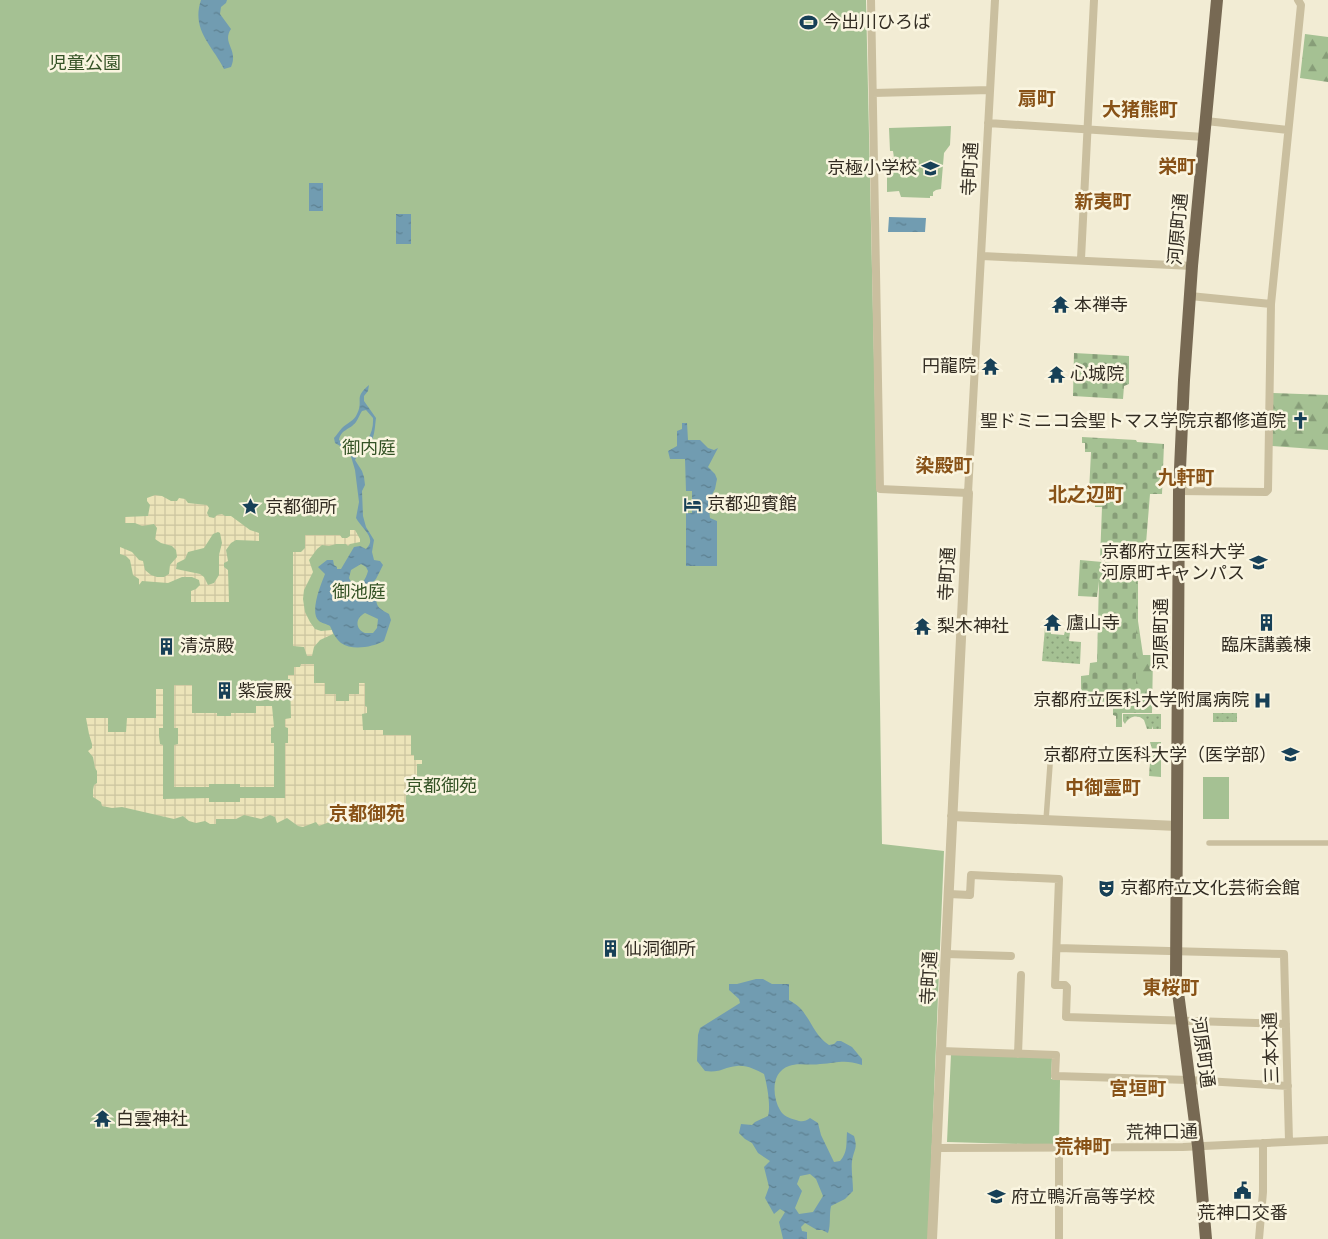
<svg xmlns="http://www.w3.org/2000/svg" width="1328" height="1239" viewBox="0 0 1328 1239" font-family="'Roboto Condensed','Noto Sans JP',sans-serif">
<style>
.grass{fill:url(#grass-dots)}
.forest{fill:url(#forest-firs)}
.cemetery{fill:url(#cemetery-stones)}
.park{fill:#a5c193}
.plaza{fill:url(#plaza-grid);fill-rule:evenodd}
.water{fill:url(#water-ripples);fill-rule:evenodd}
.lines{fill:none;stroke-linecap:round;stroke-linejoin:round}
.pedestrian{stroke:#cabf9f;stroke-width:5.5}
.minor{stroke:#cabf9f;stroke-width:8}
.tertiary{stroke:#cabf9f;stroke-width:10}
.primary{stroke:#776953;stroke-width:12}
.labels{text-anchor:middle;stroke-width:5;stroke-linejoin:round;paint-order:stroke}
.poi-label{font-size:18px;fill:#332d23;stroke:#faf5e0;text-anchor:start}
.park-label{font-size:18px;fill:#355326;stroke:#faf5e0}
.street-label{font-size:18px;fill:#332d23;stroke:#faf5e0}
.neighbourhood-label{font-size:19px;font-weight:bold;fill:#885217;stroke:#faf5e0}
</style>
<defs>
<pattern id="grass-dots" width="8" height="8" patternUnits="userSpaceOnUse" patternTransform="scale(1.25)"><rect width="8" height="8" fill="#a5c193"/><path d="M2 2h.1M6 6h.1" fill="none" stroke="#879d78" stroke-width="1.8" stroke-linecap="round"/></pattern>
<pattern id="forest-firs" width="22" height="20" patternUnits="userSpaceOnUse" patternTransform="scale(1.25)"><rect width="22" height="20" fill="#a5c193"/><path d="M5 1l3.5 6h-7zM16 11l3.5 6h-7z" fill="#879d78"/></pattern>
<pattern id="cemetery-stones" width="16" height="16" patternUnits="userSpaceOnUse" patternTransform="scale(1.25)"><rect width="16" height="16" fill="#a5c193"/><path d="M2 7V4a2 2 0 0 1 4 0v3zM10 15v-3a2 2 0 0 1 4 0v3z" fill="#879d78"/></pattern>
<pattern id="plaza-grid" width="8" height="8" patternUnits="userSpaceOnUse" patternTransform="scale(1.25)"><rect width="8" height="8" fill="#ece4b9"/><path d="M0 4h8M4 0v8" fill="none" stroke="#cbc49f"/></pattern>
<pattern id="water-ripples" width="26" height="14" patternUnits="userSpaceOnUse" patternTransform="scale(1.25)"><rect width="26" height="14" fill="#719cb1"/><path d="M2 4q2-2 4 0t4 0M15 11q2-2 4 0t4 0" fill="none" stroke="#5d8090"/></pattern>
</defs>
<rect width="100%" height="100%" fill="#f2ecd4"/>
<!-- grass -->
<path class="grass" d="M1045 628 1051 629V634L1064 635 1065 631 1070 632 1069 641 1081 642 1080 664 1042 661Z
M1213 713H1237V722H1213Z
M1123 714H1161V729H1153V726L1152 729H1147L1144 720C1138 714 1129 716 1125 724L1123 721Z"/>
<!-- forest -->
<path class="forest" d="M1305 34 1328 37V82L1300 78Z
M1273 393 1328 395V450L1272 446Z
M1133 566H1138V621L1143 655H1153L1152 713H1123Z
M1150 742H1161V777L1149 776 1150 762 1154 755Z"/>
<!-- cemetery -->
<path class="cemetery" d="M1074 353 1129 356V384L1124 386 1123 399 1073 396Z
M1082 437 1136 440 1137 442 1164 444 1162 494H1150L1145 556 1112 553 1110 561 1100 560 1102 507H1095V493L1089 492 1091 452H1085V443H1082Z
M1080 560 1136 565V713H1122V727H1116V716L1113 715V702L1081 701V676L1089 675 1090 663 1097 662 1099 581 1097 597 1078 596Z"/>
<!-- park -->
<path class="park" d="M0 0H866L877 494 882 844 944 851 928 1239H0Z
M951 126 950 145 944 153 941 189 936 190 933 192V196H930V198L901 197 899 191 887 192V168L891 158H894L893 151H890L889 128Z
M1203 777H1229V819H1203Z
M951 1054 1052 1058 1051 1079 1060 1080 1059 1145 947 1142Z"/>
<!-- plaza -->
<path class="plaza" d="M155 495 162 496 171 501H177L179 498 185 499 188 503 207 505 209 508 207 513 209 517 214 518 217 515 222 514 225 516H231L250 530 259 533V541L236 540 231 543 226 550 228 561 224 563V567L228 570 229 602H191V591L196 589 200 585 199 580 192 577H182L168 583 142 581 139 585V579L133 575 130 560 126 556 120 554V547L132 552 139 560 143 561 145 570 151 575 157 577H164L169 574 170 565 177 557 176 550 172 546 161 543 155 539 157 528 154 524 142 526 135 523H125V517L148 516 150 505 147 501V498ZM218 532 220 533 222 543 219 555V575L214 583 208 585 204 577 200 574 176 569 177 563 185 559 188 552 204 548 213 534Z
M350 530H355L360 539V542L350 544 348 546 346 544H336L329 546 322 545 317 549 309 560 313 572 304 590 303 599 305 612 310 622 315 629 321 631 332 630 333 634 320 640 314 647 312 656H307L304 647 293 646V552H301L305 548V535H340L342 538H347L350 536Z
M301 664H314V683H325V694H336V701H349V694H359V683H365V706L367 707V713L362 714 363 730H383V735H411V755H414V760H422V764H417V782L422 783V789H417L408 793 406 796V807L396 810H383V807H376V810H359V818H349L346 820 345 818H340L319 826 316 822 303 827 298 826 287 818 277 823 275 817 270 815 261 819 244 815 236 819H216V824H210L205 821 196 823 189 821 183 816 174 819 122 807 112 808 102 806 101 802 93 797V790L94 785 97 783V771L95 768 93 757 88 751 92 748V744L89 734 86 718H108V732H126L127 718H156V689H163V728H159V736L160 744 163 745V799L209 798V802H240V798H285V743H288V728L285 727V719L291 718 290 679H288V675H294V667H300Z
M174 685H192V713H217V716H231V713H256V706H272L274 727 271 728V743H274V787H240V784H209V787H174V745L178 744V728H174Z"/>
<!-- water -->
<path class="water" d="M201 0H227L226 3 221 7 220 14 231 29C223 41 234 47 233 59 233 62 232 64 231 67L224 69C212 45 191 30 201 0Z
M309 183H323V211H309Z
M396 214H411V244H396Z
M889 217 926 218 925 232H888Z
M369 385 368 391 364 396V401L376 418C375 425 375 435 371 442 366 450 360 449 355 460L362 471 364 477 365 485 362 491 363 516 366 527 374 540 372 552 374 560 380 561 383 565 376 579 370 585 369 589 376 592C376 607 377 607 389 614L391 620 384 641C373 647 352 651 341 643 335 638 333 632 330 626 327 624 321 623 319 621 309 613 321 584 325 574L318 567 327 560H333L334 565 337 567V569H341L354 547 360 546 366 549C378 538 361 528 356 518L359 502 355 470 350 453 347 450 335 443 334 438C337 435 339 431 342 428 347 423 354 421 357 414 364 400 353 398 369 385ZM366 410 373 418C374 433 366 446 354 452L339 440C341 429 350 430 356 422 358 419 360 414 362 411ZM361 564 366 567 368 571C365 582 356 595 349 578L351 570ZM365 613 378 619 377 628 373 633H365C355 629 355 618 365 613Z
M682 423H687L688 440H700L708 448 714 450 718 448 708 467 715 474 717 479 715 489 708 502 710 518 717 521V566H686V513H692V491H686L685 459H670L668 451 677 446V431L682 429Z
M756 979H763L772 984H789V1000C792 1002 796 1004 799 1007 811 1019 814 1035 829 1045L834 1044 837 1041H841L852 1047 862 1059V1065C844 1059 838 1063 820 1064 810 1066 798 1062 789 1066 771 1072 772 1096 780 1110 783 1116 789 1118 796 1120 801 1122 805 1122 810 1118L818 1123 821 1135 834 1162 840 1161C848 1152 846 1144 847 1132L854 1136C858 1149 854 1149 852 1161 851 1170 853 1181 853 1191L845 1199 831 1206C829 1215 831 1225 828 1233L822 1230H817L805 1223 801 1227 802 1231 807 1232V1239H783L779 1222 785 1212 780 1209 774 1214 765 1198 769 1187 764 1167 770 1161 758 1153 752 1143 745 1139 739 1133 741 1124 752 1125 755 1122 768 1116C771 1107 767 1084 764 1074 756 1070 747 1065 737 1066 724 1067 721 1073 705 1071L697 1061 698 1035 700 1028 740 1003 739 999 729 990V984H737ZM810 1174 816 1179 823 1196 813 1212 799 1214 795 1208 802 1191 797 1184 800 1176Z"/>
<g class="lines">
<!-- pedestrian -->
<path class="pedestrian" d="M1046 820 1050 765
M1209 843H1328"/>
<!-- minor -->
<path class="minor" d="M871 0 880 489 968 493 995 0
M873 93 990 90
M1206 121 1288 130
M988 123 1204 137
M982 256 1192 266
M1081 259 1094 0
M1190 296 1271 304
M1179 491 1266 492 1268 490 1271 304 1301 5 1298 0
M949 894 970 895 971 875 1059 879 1055 985H1065L1067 987 1066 1017 1286 1024
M1057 948 1284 954 1289 1141
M946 954 1011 956
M941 1051 1056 1055 1055 1076 1189 1080 1288 1086
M1018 1054 1021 975
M1059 1147V1239
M935 1148 1183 1147 1328 1140
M1259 1239 1263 1192V1143"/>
<!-- tertiary -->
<path class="tertiary" d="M952 816 1177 826
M932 1239 968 493"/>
<!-- primary -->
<path class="primary" d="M1206 1239 1198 1146 1176 977 1179 491 1184 380 1192 266 1217 0"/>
</g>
<!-- icons -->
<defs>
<symbol id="stadium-bare" viewBox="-9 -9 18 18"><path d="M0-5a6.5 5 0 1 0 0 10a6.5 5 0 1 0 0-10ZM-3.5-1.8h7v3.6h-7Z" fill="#174057" stroke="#faf5e0" stroke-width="2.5" paint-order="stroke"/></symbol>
<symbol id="school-bare" viewBox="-9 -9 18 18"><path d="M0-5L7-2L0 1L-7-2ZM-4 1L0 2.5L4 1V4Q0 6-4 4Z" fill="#174057" stroke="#faf5e0" stroke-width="2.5" paint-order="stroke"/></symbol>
<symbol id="temple-bare" viewBox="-9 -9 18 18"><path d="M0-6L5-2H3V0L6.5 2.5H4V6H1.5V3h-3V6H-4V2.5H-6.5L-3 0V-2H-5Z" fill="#174057" stroke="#faf5e0" stroke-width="2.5" paint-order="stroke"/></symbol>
<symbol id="church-bare" viewBox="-9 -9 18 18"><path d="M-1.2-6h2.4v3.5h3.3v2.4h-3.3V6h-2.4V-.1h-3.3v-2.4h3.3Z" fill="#174057" stroke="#faf5e0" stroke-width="2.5" paint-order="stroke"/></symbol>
<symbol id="hotel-bare" viewBox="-9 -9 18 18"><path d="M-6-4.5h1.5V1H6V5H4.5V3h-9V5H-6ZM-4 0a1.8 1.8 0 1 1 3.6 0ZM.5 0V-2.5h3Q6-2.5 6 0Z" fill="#174057" stroke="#faf5e0" stroke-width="2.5" paint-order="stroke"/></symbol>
<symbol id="sight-bare" viewBox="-9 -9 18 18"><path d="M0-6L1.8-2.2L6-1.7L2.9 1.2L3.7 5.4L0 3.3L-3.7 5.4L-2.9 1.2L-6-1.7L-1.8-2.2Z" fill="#174057" stroke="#faf5e0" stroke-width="2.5" paint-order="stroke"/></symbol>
<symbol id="university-bare" viewBox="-9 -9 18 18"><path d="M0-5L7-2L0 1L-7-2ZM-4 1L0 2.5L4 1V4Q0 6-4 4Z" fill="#174057" stroke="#faf5e0" stroke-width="2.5" paint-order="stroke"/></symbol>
<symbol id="building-bare" viewBox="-9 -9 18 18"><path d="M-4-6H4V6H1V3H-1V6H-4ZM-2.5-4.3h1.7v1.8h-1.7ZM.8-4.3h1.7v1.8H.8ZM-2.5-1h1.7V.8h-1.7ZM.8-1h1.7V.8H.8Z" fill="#174057" stroke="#faf5e0" stroke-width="2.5" paint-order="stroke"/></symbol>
<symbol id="hospital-bare" viewBox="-9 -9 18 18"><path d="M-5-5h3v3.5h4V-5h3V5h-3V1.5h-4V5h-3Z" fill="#174057" stroke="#faf5e0" stroke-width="2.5" paint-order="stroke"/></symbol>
<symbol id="theatre-bare" viewBox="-9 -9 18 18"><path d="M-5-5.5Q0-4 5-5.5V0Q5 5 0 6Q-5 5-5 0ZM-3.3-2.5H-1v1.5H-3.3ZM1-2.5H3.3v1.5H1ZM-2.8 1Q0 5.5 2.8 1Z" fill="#174057" stroke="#faf5e0" stroke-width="2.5" paint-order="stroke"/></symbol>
<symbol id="civic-bare" viewBox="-9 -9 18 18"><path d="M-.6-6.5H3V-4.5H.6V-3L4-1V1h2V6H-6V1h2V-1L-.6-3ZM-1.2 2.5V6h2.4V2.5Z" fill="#174057" stroke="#faf5e0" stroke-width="2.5" paint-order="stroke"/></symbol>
</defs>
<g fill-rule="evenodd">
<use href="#stadium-bare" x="796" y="10" width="25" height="25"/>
<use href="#school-bare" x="918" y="156" width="25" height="25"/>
<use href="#temple-bare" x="1048" y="292" width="25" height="25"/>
<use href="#temple-bare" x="978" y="354" width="25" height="25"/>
<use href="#temple-bare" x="1044" y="362" width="25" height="25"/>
<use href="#church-bare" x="1288" y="408" width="25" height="25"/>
<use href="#hotel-bare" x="680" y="492" width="25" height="25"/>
<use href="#sight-bare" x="238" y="494" width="25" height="25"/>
<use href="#university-bare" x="1246" y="550" width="25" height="25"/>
<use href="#building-bare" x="1254" y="610" width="25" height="25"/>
<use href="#temple-bare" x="1040" y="610" width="25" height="25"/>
<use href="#temple-bare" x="910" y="614" width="25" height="25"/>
<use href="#building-bare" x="154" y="634" width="25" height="25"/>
<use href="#building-bare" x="212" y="678" width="25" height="25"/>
<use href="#hospital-bare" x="1250" y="688" width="25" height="25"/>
<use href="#university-bare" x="1278" y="742" width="25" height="25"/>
<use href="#theatre-bare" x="1094" y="876" width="25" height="25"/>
<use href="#building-bare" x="598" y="936" width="25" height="25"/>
<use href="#temple-bare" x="90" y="1106" width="25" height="25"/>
<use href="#civic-bare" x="1230" y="1178" width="25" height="25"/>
<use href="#school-bare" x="984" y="1184" width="25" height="25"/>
</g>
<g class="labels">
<!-- poi labels -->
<g class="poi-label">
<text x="823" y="28">今出川ひろば</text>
<text x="917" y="174" text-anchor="end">京極小学校</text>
<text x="1074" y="311">本禅寺</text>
<text x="976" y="372" text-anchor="end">円龍院</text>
<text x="1070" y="380">心城院</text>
<text x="1286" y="427" text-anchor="end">聖ドミニコ会聖トマス学院京都修道院</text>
<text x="707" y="510">京都迎賓館</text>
<text x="265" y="513">京都御所</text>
<text x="1245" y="558" text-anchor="end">京都府立医科大学<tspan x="1245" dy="21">河原町キャンパス</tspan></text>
<text x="1066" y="629">廬山寺</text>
<text x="937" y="632">梨木神社</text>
<text x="1266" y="651" text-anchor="middle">臨床講義棟</text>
<text x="180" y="652">清涼殿</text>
<text x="238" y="697">紫宸殿</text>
<text x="1249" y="706" text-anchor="end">京都府立医科大学附属病院</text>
<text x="1277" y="761" text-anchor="end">京都府立医科大学（医学部）</text>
<text x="1120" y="894">京都府立文化芸術会館</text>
<text x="624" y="955">仙洞御所</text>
<text x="116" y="1125">白雲神社</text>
<text x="1011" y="1203">府立鴨沂高等学校</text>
<text x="1243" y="1219" text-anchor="middle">荒神口交番</text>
</g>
<!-- park labels -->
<g class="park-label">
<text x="85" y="69">児童公園</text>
<text x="369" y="454">御内庭</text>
<text x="359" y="598">御池庭</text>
<text x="441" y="792">京都御苑</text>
</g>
<!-- street labels -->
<g class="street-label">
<text transform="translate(970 169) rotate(-87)" y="6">寺町通</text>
<text transform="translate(1178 229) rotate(-85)" y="6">河原町通</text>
<text transform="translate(947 574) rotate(-87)" y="6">寺町通</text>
<text transform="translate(1161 634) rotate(-90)" y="6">河原町通</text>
<text transform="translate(929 978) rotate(-87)" y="6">寺町通</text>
<text transform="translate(1271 1048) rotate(-92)" y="6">三本木通</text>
<text transform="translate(1203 1052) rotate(82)" y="6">河原町通</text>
<text transform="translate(1162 1132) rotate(-1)" y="6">荒神口通</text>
</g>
<!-- neighbourhood labels -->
<g class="neighbourhood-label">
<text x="1037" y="105">扇町</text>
<text x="1140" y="116">大猪熊町</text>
<text x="1177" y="173">栄町</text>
<text x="1103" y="208">新夷町</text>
<text x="944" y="472">染殿町</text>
<text x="1186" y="484">九軒町</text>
<text x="1086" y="501">北之辺町</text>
<text x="1103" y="794">中御霊町</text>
<text x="367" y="820">京都御苑</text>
<text x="1171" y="994">東桜町</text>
<text x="1138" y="1095">宮垣町</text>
<text x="1083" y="1153">荒神町</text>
</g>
</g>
</svg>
